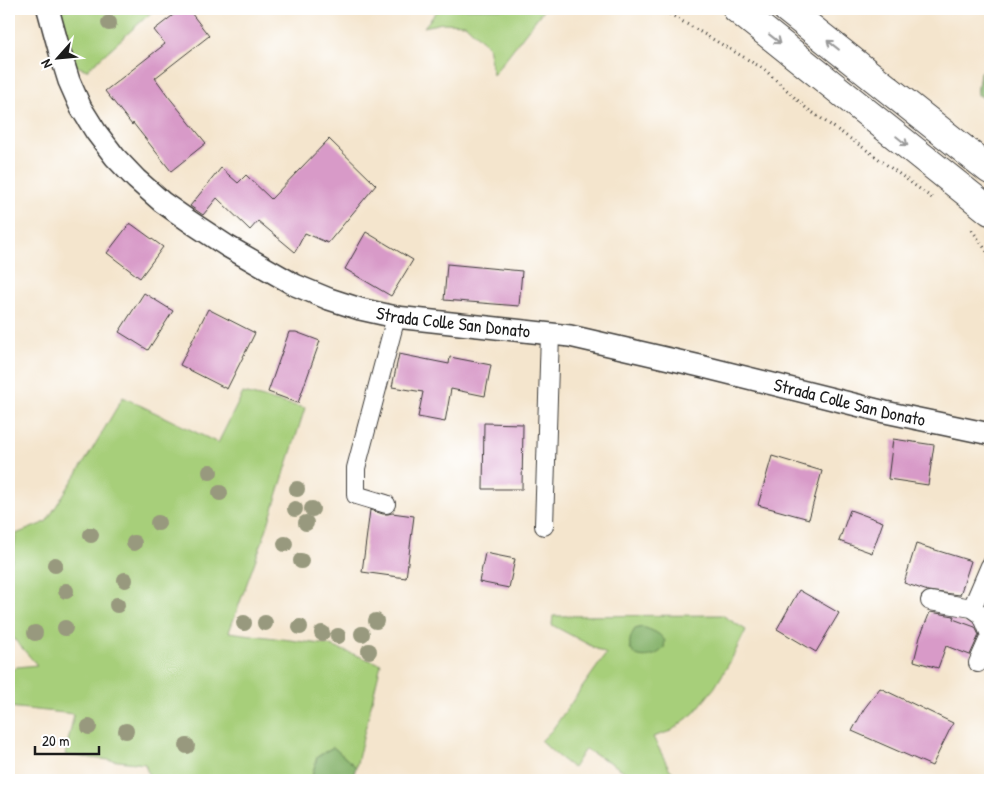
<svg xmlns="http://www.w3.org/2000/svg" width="999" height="789" viewBox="0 0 999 789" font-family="'Patrick Hand',sans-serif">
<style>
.green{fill:#a7cf7a;stroke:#62764b}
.forest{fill:#85b26a;stroke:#506743}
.building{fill:#d89ac8}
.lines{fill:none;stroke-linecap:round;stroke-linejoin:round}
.minor-casing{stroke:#3c3a37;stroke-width:20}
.tertiary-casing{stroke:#3c3a37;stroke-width:24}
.trunk-casing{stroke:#3c3a37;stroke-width:30}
.path{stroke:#3c3a37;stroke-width:3;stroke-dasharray:1 4;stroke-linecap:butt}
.minor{stroke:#fff;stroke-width:18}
.tertiary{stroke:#fff;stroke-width:21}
.trunk{stroke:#fff;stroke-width:28}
.tree{fill:#98997e}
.oneway{stroke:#999}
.labels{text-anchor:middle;stroke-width:4;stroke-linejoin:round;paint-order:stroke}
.street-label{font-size:18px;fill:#1c1c1c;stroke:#fff}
</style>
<rect width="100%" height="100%" fill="#fff"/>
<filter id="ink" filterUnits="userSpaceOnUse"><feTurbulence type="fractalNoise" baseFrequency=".02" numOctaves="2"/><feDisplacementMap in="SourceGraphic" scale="10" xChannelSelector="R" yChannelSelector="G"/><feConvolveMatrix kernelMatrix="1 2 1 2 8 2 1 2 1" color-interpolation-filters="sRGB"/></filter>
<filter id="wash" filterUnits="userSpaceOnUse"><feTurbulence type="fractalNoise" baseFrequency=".0096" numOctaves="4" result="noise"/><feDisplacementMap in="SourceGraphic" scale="20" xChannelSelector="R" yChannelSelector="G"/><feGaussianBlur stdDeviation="1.12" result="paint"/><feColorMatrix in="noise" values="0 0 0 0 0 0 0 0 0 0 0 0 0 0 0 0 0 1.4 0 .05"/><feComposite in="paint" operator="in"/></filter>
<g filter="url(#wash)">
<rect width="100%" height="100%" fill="#f4e5cd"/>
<!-- green -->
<path class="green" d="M58 9H155L87 70 76 66 69 49Z
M439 9H544L493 75 488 46 465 24 442 23 424 27Z
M243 393 305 408 265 534 229 632 328 645 381 664 356 767 333 747 317 757 311 780H150L145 764 65 755 74 714 9 707V672L17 667 37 665 9 633V566L12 561 16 534 46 522 90 453 123 397 218 443Z
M722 615 746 630 730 662 715 687 694 713 671 731 653 737 669 768 680 780H638L611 763 585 749 573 768 555 754 541 741 552 730 606 654 552 625 553 616Z"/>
<!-- forest -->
<path class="forest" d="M990 64V102L977 94 980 72Z
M642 627C652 630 660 633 665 641L664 648C661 651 657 654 654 655 632 662 623 646 635 629Z
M333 747 356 767 352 780H311L317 757Z"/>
<g id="blocks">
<!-- building -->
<path class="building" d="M181 9H188L209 36 155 78 168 96 206 143 171 171 133 123 132 125 105 91 165 44 154 30Z
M329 139 376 185 328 243 305 233 295 252 258 221 250 230 217 198 203 215 190 206 221 168 238 183 246 175 271 199Z
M130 223 163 247 140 278 107 253Z
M366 232 413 260 391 296 345 269Z
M447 264 522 271 519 306 444 300Z
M144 293 173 311 148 350 119 332Z
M208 309 255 333 227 389 180 365Z
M289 332H296L320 341 298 403 268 392Z
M399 354 449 364 450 357 491 365 485 396 451 389 445 422 418 417 423 392 392 387Z
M484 423 523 424 522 489H483Z
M893 439 934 445 928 485 888 479Z
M772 456 822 471 809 519 758 505Z
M370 510 383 514H388L392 513 414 516 406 578 362 572Z
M850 510 883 522 872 553 839 541Z
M916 544 971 561 960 595 928 591 904 583Z
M485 553 515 559 509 588 479 582Z
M799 590 839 613 816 652 777 629Z
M930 612 954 616 953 619 975 627 979 635 970 655 946 646 938 668 914 661 920 637Z
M880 688 953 723 932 766 852 731 864 709Z"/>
</g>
</g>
<g filter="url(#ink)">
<use href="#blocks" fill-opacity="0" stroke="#3c3a37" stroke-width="1"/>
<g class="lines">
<defs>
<path id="minor" d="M386 504 356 495V468L396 317
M544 526 550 334
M990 566 972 608 982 615 990 635
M930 601 972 608
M978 663 990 636"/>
<g id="tertiary">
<path id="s1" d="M48 9 59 49 69 81 81 108 96 132 115 157 136 179 162 202 189 221 227 246 295 285 329 299 360 309 396 317 570 336 700 366 885 412 990 434"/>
</g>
<path id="trunk" d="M737 9 990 211
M787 9 990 170"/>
</defs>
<!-- minor casing -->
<use href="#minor" class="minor-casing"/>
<!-- tertiary casing -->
<use href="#tertiary" class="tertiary-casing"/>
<!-- trunk casing -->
<use href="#trunk" class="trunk-casing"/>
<!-- path -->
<path class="path" d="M598 9 602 11 611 9
M661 9 764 69 806 108 868 151 932 198
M972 230 990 256"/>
<!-- minor -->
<use href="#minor" class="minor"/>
<!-- tertiary -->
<use href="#tertiary" class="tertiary"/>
<!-- trunk -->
<use href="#trunk" class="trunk"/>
</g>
<!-- trees -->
<g class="tree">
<circle cx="109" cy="23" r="8"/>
<circle cx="210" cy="472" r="8"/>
<circle cx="297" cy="489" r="8"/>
<circle cx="220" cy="493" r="8"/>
<circle cx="295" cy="509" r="8"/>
<circle cx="312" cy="509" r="8"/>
<circle cx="158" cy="523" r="8"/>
<circle cx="306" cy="523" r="8"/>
<circle cx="91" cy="535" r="8"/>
<circle cx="134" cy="543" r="8"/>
<circle cx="285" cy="544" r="8"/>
<circle cx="301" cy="561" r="8"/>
<circle cx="55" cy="565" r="8"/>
<circle cx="125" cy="580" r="8"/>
<circle cx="66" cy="591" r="8"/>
<circle cx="117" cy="605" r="8"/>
<circle cx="376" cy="621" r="8"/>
<circle cx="244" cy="623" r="8"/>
<circle cx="265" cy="623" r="8"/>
<circle cx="300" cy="627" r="8"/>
<circle cx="65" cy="628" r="8"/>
<circle cx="35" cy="633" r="8"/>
<circle cx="322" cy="633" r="8"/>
<circle cx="362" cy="634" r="8"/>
<circle cx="338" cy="636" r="8"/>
<circle cx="369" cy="651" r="8"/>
<circle cx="89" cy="727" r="8"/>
<circle cx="126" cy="731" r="8"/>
<circle cx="187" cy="746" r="8"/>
</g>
<!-- one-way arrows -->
<defs><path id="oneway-shaft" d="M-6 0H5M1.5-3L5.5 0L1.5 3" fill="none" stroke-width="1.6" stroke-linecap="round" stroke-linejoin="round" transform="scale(1.25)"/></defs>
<g class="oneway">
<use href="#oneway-shaft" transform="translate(775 39) rotate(38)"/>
<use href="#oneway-shaft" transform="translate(833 45) rotate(-142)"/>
<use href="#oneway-shaft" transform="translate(902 141) rotate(39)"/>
</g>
</g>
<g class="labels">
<!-- street labels -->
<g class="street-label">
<text dy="6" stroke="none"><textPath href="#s1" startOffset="550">Strada Colle San Donato</textPath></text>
<text dy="6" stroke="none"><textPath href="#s1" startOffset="955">Strada Colle San Donato</textPath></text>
</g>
</g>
<!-- margin -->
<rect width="999" height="789" fill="none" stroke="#fff" stroke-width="30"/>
<!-- north arrow -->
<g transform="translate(58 58) rotate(243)" stroke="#ffffff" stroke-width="4" paint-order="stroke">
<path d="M0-4L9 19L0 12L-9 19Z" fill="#1c1c1c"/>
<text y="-8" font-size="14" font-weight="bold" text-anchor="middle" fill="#1c1c1c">N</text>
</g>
<!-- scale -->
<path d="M35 746v8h64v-8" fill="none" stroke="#1c1c1c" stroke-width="2.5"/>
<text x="42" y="746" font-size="15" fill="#1c1c1c" stroke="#ffffff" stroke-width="4" paint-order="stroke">20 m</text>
</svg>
